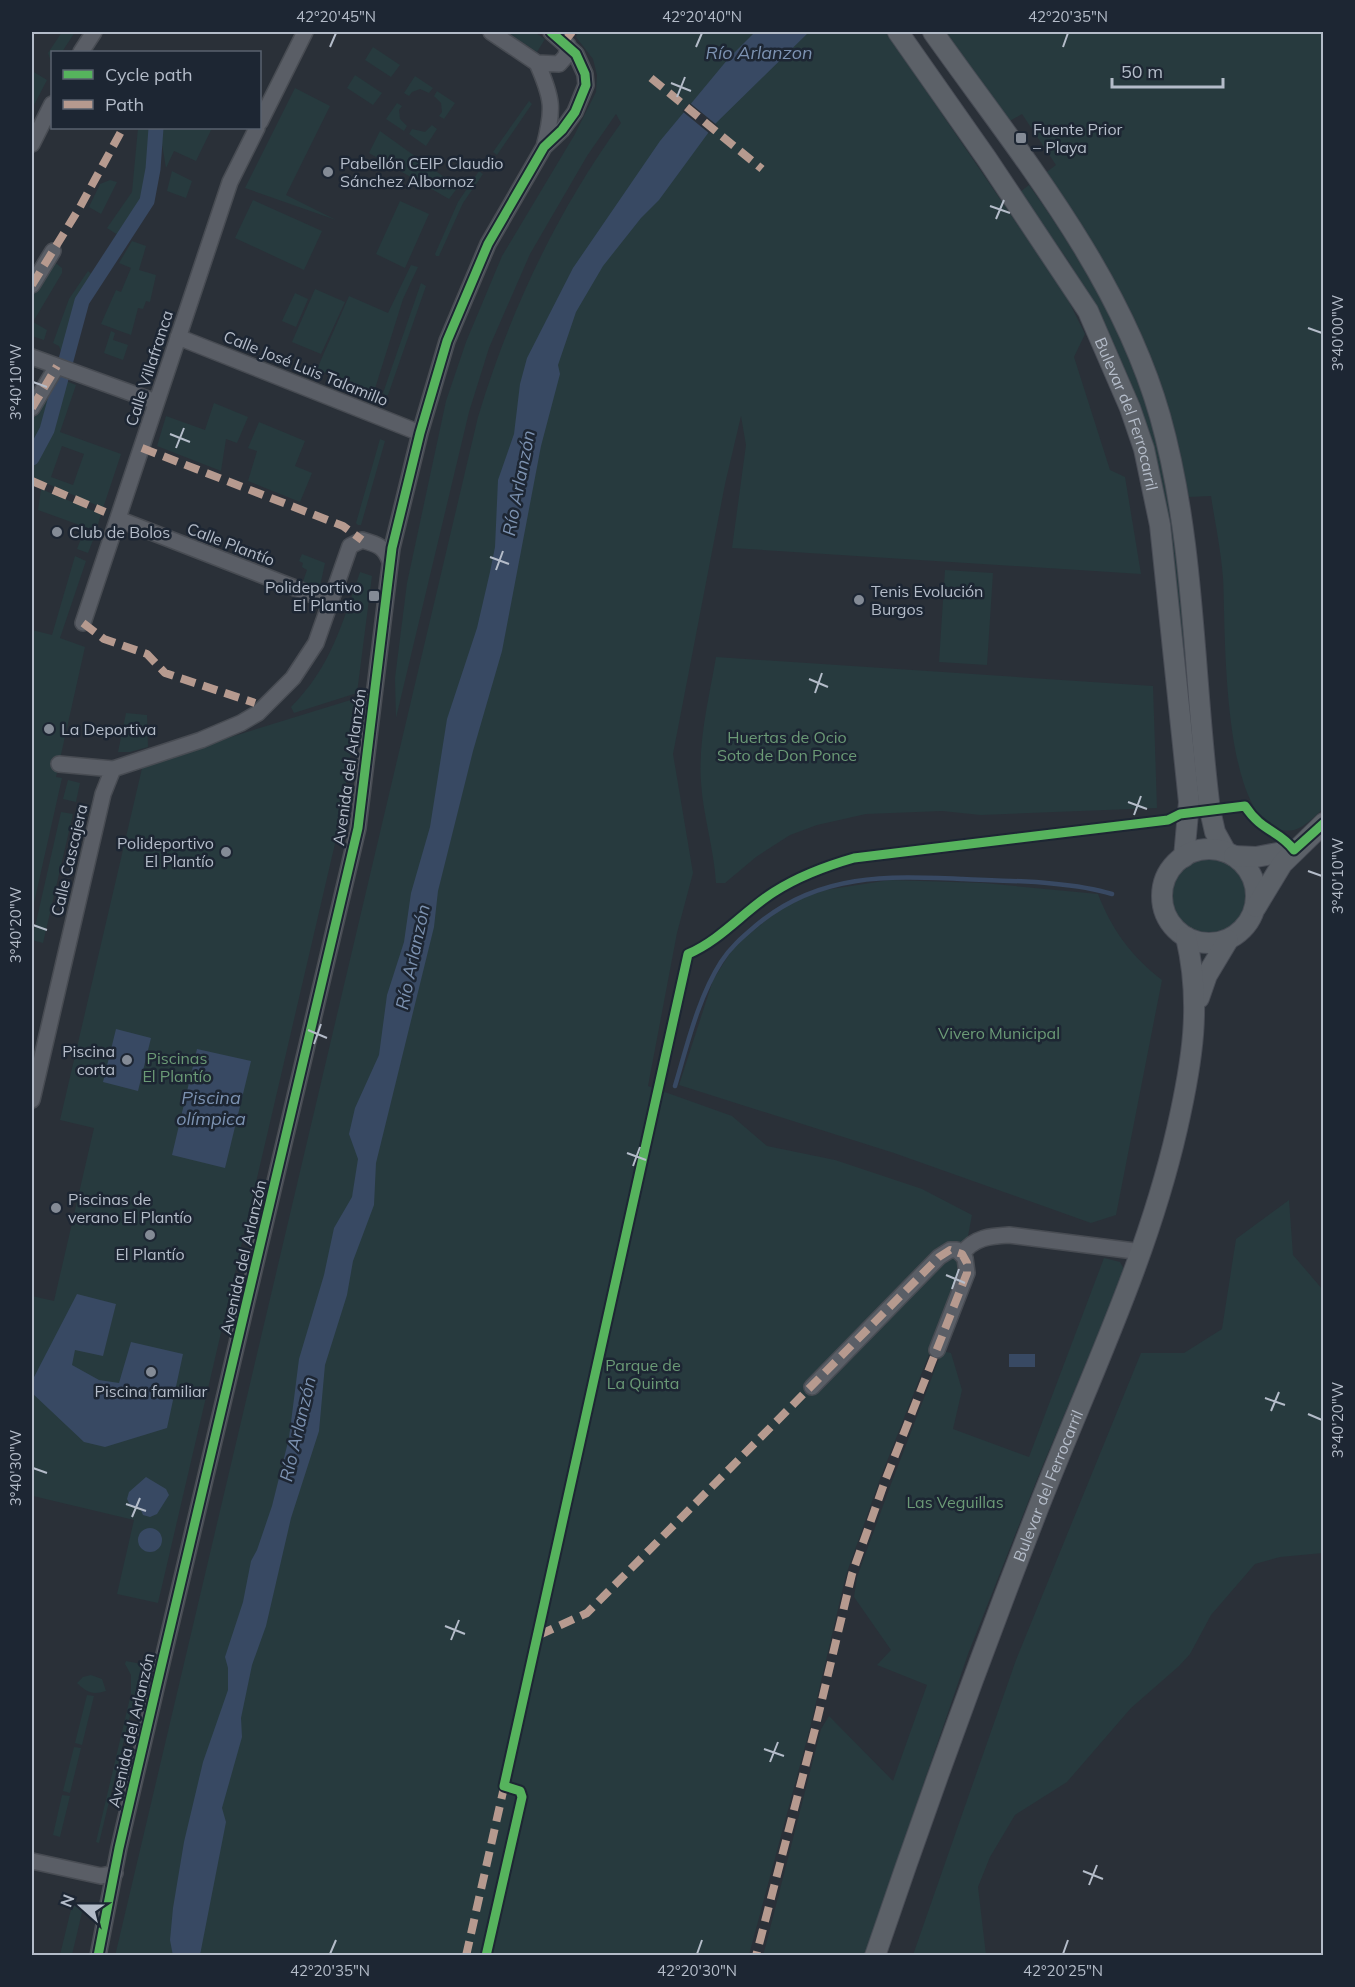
<svg xmlns="http://www.w3.org/2000/svg" width="1355" height="1987" viewBox="0 0 1355 1987" font-family="Mulish,sans-serif">
<style>
.green{fill:#273a3e;fill-rule:evenodd}
.water{fill:#384963}
.pier{fill:#2a3038}
.lines{fill:none;stroke-linecap:round;stroke-linejoin:round}
.stream{stroke:#384963;stroke-width:4.5}
.canal{stroke:#384963;stroke-width:15}
.minor-casing{stroke:#484c53;stroke-width:18}
.major-casing{stroke:#484c55;stroke-width:22}
.minor{stroke:#5a5e66;stroke-width:15}
.major{stroke:#5c6168;stroke-width:20}
.quiet{stroke:#b69a8f;stroke-width:8;stroke-dasharray:15 8;stroke-linecap:butt}
.cycleway-casing{stroke:#1d2633;stroke-width:13}
.cycleway{stroke:#56b35d;stroke-width:9}
.ticks{fill:none;stroke:#b4bcc9;stroke-width:2}
.poi-dot{fill:#848b96;stroke:#1d2633;stroke-width:2}
.labels{text-anchor:middle;stroke-width:5;stroke-linejoin:round;paint-order:stroke}
.poi-label{font-size:16px;fill:#b4bcc9;stroke:#1d2633;text-anchor:start}
.street-label{font-size:16px;fill:#b4bcc9;stroke:#1d2633}
.park-label{font-size:16px;fill:#6b9a76;stroke:#1d2633}
.water-label{font-size:18px;font-style:italic;fill:#7c92b1;stroke:#1d2633}
.neatline{fill:none;stroke:#b4bcc9;stroke-width:2}
.ticks-label{font-size:15px;text-anchor:middle;fill:#b4bcc9}
</style>
<rect width="100%" height="100%" fill="#2a3038"/>
<!-- green -->
<path class="green" d="M62 32H75L62 52H52V64L48 53Z
M507 32H534L545 39 537 52Z
M578 32H886L1065 294 1085 334 1074 357 1110 470 1125 477 1141 574 732 548 746 445 741 416 725 484 673 754 693 873 677 933 648 1086 732 1116 767 1146 835 1160 922 1189 972 1215 961 1273 880 1479 846 1575 810 1728 749 1955 115 1956 478 417C510 311 556 213 621 123L616 114 587 156 530 254 489 348 469 412 396 718 395 678 407 583 446 401 466 342 502 256 575 134 596 92 597 75 593 59 576 37Z
M943 32H1323L1324 808C1315 816 1305 827 1294 830 1219 845 1226 620 1223 578 1221 550 1215 523 1211 496L1189 497 1178 444 1152 365 1044 174 1056 165 1022 114 1006 123Z
M373 47 400 65 391 77 365 60Z
M32 71 47 80 32 109Z
M355 75 382 93 373 105 347 88Z
M415 76 433 88 429 93 420 89 412 92 409 96 404 93Z
M295 88 330 106 286 195 336 220 245 188Z
M437 91 455 103 444 119 439 116 442 112 441 103 434 96Z
M529 101 532 104 497 155 493 152Z
M397 103 402 106 399 110 400 119 407 126 404 131 386 119Z
M432 125 437 129 426 146 409 134 412 129 425 132Z
M138 128H154L146 197 121 237 107 228 132 192Z
M162 128H212L196 161 174 151 166 168 162 144Z
M380 131 458 187 449 199 369 153Z
M172 171 192 181 186 198 167 191Z
M479 171 483 174 463 203 439 256H436L435 254 458 202Z
M110 180 117 182 101 214 89 207 100 184Z
M1029 185C1072 245 1109 306 1136 375 1165 449 1174 528 1182 606 1188 668 1194 730 1200 792H1196L1153 451 1129 379 1095 306 1069 262 1020 192Z
M253 200 322 231 304 270 235 238Z
M400 201 429 214 405 268 376 254Z
M132 241 146 246 139 270 156 275 150 302 146 301 143 309 138 308 131 335 101 324 116 290 121 292 131 268 119 263Z
M53 261 62 268V273L33 322 47 330 44 340 32 336V296Z
M411 265 418 267 403 299 373 395 317 369 349 296 388 313Z
M88 271 93 275C74 300 69 326 63 357L59 346 53 343 69 299Z
M421 283 426 286 388 395H385L383 393Z
M315 289 345 302 321 354 292 342Z
M295 293 308 299 296 327 282 321Z
M111 331 115 333 113 340 128 345 123 360 104 353Z
M56 378 60 379 46 420 32 444V417Z
M66 381 76 385 60 432 121 454 103 508 32 477V469L50 429ZM62 446 84 454 73 485 51 477Z
M214 403 248 417 237 443 226 439 221 471 157 446 166 416 205 430Z
M259 422 305 441 295 466 312 473 300 502 248 481 257 451 248 448Z
M380 439 385 441 361 525H358L356 523Z
M41 489 101 514 96 531 38 510Z
M84 531 95 535 88 553 77 549Z
M302 554 325 563 319 591 302 584 307 570 302 567 303 563 299 561Z
M75 556 86 561 60 638 85 647 56 777 62 778 32 912V630L52 635Z
M945 570 993 573 987 665 939 662Z
M360 572 372 576 357 693 294 713 291 707C331 667 342 624 360 572Z
M716 657 1153 686 1157 808 981 815 942 811 866 814 817 825 790 835 756 857 725 883H716C714 848 703 816 701 782 698 741 709 698 716 657Z
M357 698 350 759 337 835 158 1603 117 1594 134 1520 33 1496 32 1499V1296L54 1301 94 1128 60 1120 143 764Z
M126 713 147 715 148 747 130 752H118Z
M68 780 80 783 76 802 63 799Z
M61 812 73 814 43 943 32 940Z
M1172 896a37 37 0 1 1 74 0a37 37 0 1 1-74 0Z
M890 880 983 883 1098 894C1112 930 1131 956 1162 980L1116 1215 1091 1223 894 1153 679 1085 713 980 735 945 788 903 825 890Z
M1289 1200 1293 1255 1323 1290V1553L1280 1557 1255 1564 1211 1615 1190 1654 1179 1666 1131 1708 1067 1782 1015 1815 990 1857 978 1887 986 1955H913L1016 1660 1141 1353H1184L1222 1329 1236 1239Z
M1104 1258 1120 1262 1124 1269 1123 1276 1040 1472 968 1654 865 1955 763 1956 821 1729 829 1716 893 1781 927 1685 877 1665 891 1650 854 1597 857 1577 891 1484 942 1351 951 1353 962 1390 953 1429 1029 1457Z
M126 1661 142 1664 135 1695 131 1694V1675L125 1664Z
M91 1675 102 1679 106 1691C92 1695 88 1693 77 1683L83 1677Z
M87 1695 94 1696 82 1745 75 1743Z
M130 1698 134 1699 99 1843 96 1842Z
M74 1747 81 1748 70 1793 63 1791Z
M62 1795 70 1796 60 1837 53 1835Z
M72 1905 83 1908 72 1955H60Z"/>
<!-- water -->
<path class="water" d="M755 32H809L714 125 659 200 641 218 603 266 576 312 558 365 560 374 541 446 502 651 473 751 438 891 434 927 376 1163 374 1205 353 1261 347 1295 325 1365 319 1431 291 1518 266 1626 252 1665 241 1718 242 1737 222 1808 226 1822 200 1955 173 1956 170 1940 173 1908 184 1842 203 1762 228 1690V1668L225 1657 243 1602 251 1561 257 1550 272 1506 289 1438 299 1359 324 1275 334 1228 352 1197 358 1159 349 1134 355 1108 379 1055 387 995 404 942 411 893 430 827 447 719 477 628 490 572 495 547 498 480 514 434 520 384 527 358 573 268 660 141 728 59Z
M116 1029 151 1038 138 1091 103 1082Z
M197 1049 251 1061 225 1168 172 1155Z
M77 1294 116 1304 103 1356 75 1350 72 1365 99 1380 119 1383 131 1342 183 1354 167 1428 105 1447 84 1442 32 1393V1381Z
M1009 1354H1035V1367H1009Z
M146 1477 166 1489 169 1495 157 1514 150 1517 143 1515 140 1508 130 1505 127 1499 129 1492Z
M138 1540a12 12 0 1 1 24 0a12 12 0 1 1-24 0Z"/>
<!-- pier -->
<path class="pier" d="M690 103 718 126 710 134 682 111Z"/>
<g class="lines">
<!-- stream -->
<path class="stream" d="M675 1086C687 1046 698 998 721 962 731 946 745 935 759 923 821 873 887 876 963 879 1007 881 1071 881 1112 894"/>
<!-- canal -->
<path class="canal" d="M32 458 47 430 82 301 147 201 153 169 156 128"/>
<defs>
<path id="minor" d="M491 32 537 63 559 64 566 56 568 45
M81 52 94 32
M537 63C553 99 554 109 544 147
M260 122 305 32
M32 144 52 104
M32 285 53 251
M178 337 420 433
M32 357 156 402
M32 408 57 366
M118 519 331 602
M83 623 230 182 257 128
M59 764 113 769 201 740 241 723 258 713 293 678 316 643 350 546 362 540C376 544 385 546 390 562
M32 1100 103 794 113 769
M962 1254C974 1237 991 1236 1009 1235L1142 1252
M812 1387 939 1257 950 1250H957L965 1258 967 1273 937 1350
M32 1861 101 1876 115 1873
M98 1956 119 1848 157 1684 358 828 392 548 420 433 447 341 488 244 544 147 562 130 575 112 586 85 585 74 576 54 551 32"/>
<g id="major">
<path id="s1" d="M898 32 987 159 1088 311 1130 408 1144 449 1160 525 1189 802 1184 857"/>
<path d="M933 32C1018 152 1119 272 1160 416 1196 544 1193 679 1210 810L1215 832 1226 852"/>
<circle cx="1209" cy="896" r="47"/>
<path d="M1234 856 1256 857 1294 850"/>
<path d="M1256 907 1282 864 1324 823"/>
<path d="M1199 998 1207 975 1228 940"/>
<path id="s2" d="M875 1956C925 1809 978 1663 1034 1519 1084 1389 1146 1265 1177 1129 1192 1063 1202 1004 1186 937"/>
</g>
</defs>
<!-- minor casing -->
<use href="#minor" class="minor-casing"/>
<!-- major casing -->
<use href="#major" class="major-casing"/>
<!-- minor -->
<use href="#minor" class="minor"/>
<!-- major -->
<use href="#major" class="major"/>
<!-- quiet -->
<path class="quiet" d="M564 42 572 32
M651 78 762 169
M32 285 80 207 123 128
M32 408 57 366
M142 448 343 526 362 540
M32 481 105 512
M83 623 104 639 147 654 165 673 255 703
M539 1635 587 1613 939 1257 950 1250 962 1254 967 1263V1273L885 1481 852 1574 815 1729 756 1956
M466 1956 505 1783"/>
<defs>
<path id="cycleway" d="M98 1956 119 1848 157 1684 358 828 392 548 420 433 447 341 488 244 544 147 562 130 575 112 586 85 585 74 576 54 551 32
M486 1956 522 1797 520 1791 504 1786 688 954C721 940 744 911 774 892 799 876 826 866 854 858L1168 820 1180 814 1245 806C1262 832 1279 830 1294 850L1324 823"/>
</defs>
<!-- cycleway casing -->
<use href="#cycleway" class="cycleway-casing"/>
<!-- cycleway -->
<use href="#cycleway" class="cycleway"/>
</g>
<!-- ticks -->
<path class="ticks" d="M330 47 336 33M696 47 702 33M1063 47 1068 33M671 83 691 91M677 97 685 77M990 206 1010 213M996 219 1004 200M1308 328 1322 333M33 382 47 387M170 434 190 442M176 448 184 428M490 557 509 564M496 570 503 551M809 679 828 687M815 693 822 673M1128 802 1147 809M1134 815 1141 796M1308 871 1322 876M33 925 47 930M308 1030 327 1038M314 1044 321 1024M627 1153 646 1160M633 1166 640 1147M946 1275 965 1283M952 1289 959 1269M1265 1398 1285 1405M1271 1411 1279 1392M1308 1414 1322 1420M33 1468 47 1473M126 1504 146 1511M132 1517 140 1498M445 1626 465 1634M451 1640 459 1620M764 1749 784 1756M770 1762 778 1742M1083 1871 1103 1879M1089 1885 1097 1865M330 1954 336 1940M697 1954 702 1940M1063 1954 1068 1940"/>
<!-- markers -->
<g class="poi-dot">
<rect x="1015" y="132" width="12" height="12" rx="3"/>
<circle cx="328" cy="172" r="6"/>
<circle cx="57" cy="532" r="6"/>
<rect x="368" y="590" width="12" height="12" rx="3"/>
<circle cx="859" cy="600" r="6"/>
<circle cx="49" cy="729" r="6"/>
<circle cx="226" cy="852" r="6"/>
<circle cx="127" cy="1060" r="6"/>
<circle cx="56" cy="1208" r="6"/>
<circle cx="150" cy="1235" r="6"/>
<circle cx="151" cy="1372" r="6"/>
</g>
<g class="labels">
<!-- poi labels -->
<g class="poi-label">
<text x="1033" y="135">Fuente Prior<tspan x="1033" dy="18">– Playa</tspan></text>
<text x="340" y="169">Pabellón CEIP Claudio<tspan x="340" dy="18">Sánchez Albornoz</tspan></text>
<text x="69" y="538">Club de Bolos</text>
<text x="362" y="593" text-anchor="end">Polideportivo<tspan x="362" dy="18">El Plantio</tspan></text>
<text x="871" y="597">Tenis Evolución<tspan x="871" dy="18">Burgos</tspan></text>
<text x="61" y="735">La Deportiva</text>
<text x="214" y="849" text-anchor="end">Polideportivo<tspan x="214" dy="18">El Plantío</tspan></text>
<text x="115" y="1057" text-anchor="end">Piscina<tspan x="115" dy="18">corta</tspan></text>
<text x="68" y="1205">Piscinas de<tspan x="68" dy="18">verano El Plantío</tspan></text>
<text x="150" y="1260" text-anchor="middle">El Plantío</text>
<text x="151" y="1397" text-anchor="middle">Piscina familiar</text>
</g>
<!-- street labels -->
<g class="street-label">
<text transform="translate(149 368) rotate(-72)" y="6">Calle Villafranca</text>
<text transform="translate(306 368) rotate(22)" y="6">Calle José Luis Talamillo</text>
<text dy="6" stroke="none"><textPath href="#s1" startOffset="448">Bulevar del Ferrocarril</textPath></text>
<text transform="translate(231 544) rotate(21)" y="6">Calle Plantío</text>
<text transform="translate(349 767) rotate(-82)" y="6">Avenida del Arlanzón</text>
<text transform="translate(69 860) rotate(-77)" y="6">Calle Cascajera</text>
<text transform="translate(243 1257) rotate(-77)" y="6">Avenida del Arlanzón</text>
<text dy="6" stroke="none"><textPath href="#s2" startOffset="501">Bulevar del Ferrocarril</textPath></text>
<text transform="translate(131 1730) rotate(-77)" y="6">Avenida del Arlanzón</text>
</g>
<!-- park labels -->
<g class="park-label">
<text x="787" y="743">Huertas de Ocio<tspan x="787" dy="18">Soto de Don Ponce</tspan></text>
<text x="999" y="1039">Vivero Municipal</text>
<text x="177" y="1064">Piscinas<tspan x="177" dy="18">El Plantío</tspan></text>
<text x="643" y="1371">Parque de<tspan x="643" dy="18">La Quinta</tspan></text>
<text x="955" y="1508">Las Veguillas</text>
</g>
<!-- water labels -->
<g class="water-label">
<text x="759" y="59">Río Arlanzon</text>
<text transform="translate(519 483) rotate(-79)" y="6">Río Arlanzón</text>
<text transform="translate(413 957) rotate(-78)" y="6">Río Arlanzón</text>
<text x="211" y="1104">Piscina<tspan x="211" dy="21">olímpica</tspan></text>
<text transform="translate(298 1429) rotate(-77)" y="6">Río Arlanzón</text>
</g>
</g>
<!-- border -->
<rect width="1355" height="1987" fill="none" stroke="#1d2633" stroke-width="66"/>
<!-- legend -->
<rect x="51" y="51" width="210" height="78" fill="#1d2633" stroke="#59626f" stroke-width="1.5"/>
<rect x="63" y="70" width="30" height="9" fill="#56b35d" stroke="#59626f" stroke-width="1.5"/>
<text x="105" y="81" font-size="18" fill="#b4bcc9">Cycle path</text>
<rect x="63" y="100" width="30" height="9" fill="#b69a8f" stroke="#59626f" stroke-width="1.5"/>
<text x="105" y="111" font-size="18" fill="#b4bcc9">Path</text>
<!-- north arrow -->
<g transform="translate(81 1906) rotate(291)" stroke="#1d2633" stroke-width="4.5" paint-order="stroke">
<path d="M0-4.5L10 22L0 15L-10 22Z" fill="#b4bcc9"/>
<text y="-9" font-size="16" font-weight="bold" text-anchor="middle" fill="#b4bcc9">N</text>
</g>
<!-- scale -->
<path d="M1112 78v9h111v-9" fill="none" stroke="#b4bcc9" stroke-width="3"/>
<text x="1121" y="78" font-size="18" fill="#b4bcc9" stroke="#1d2633" stroke-width="4.5" paint-order="stroke">50 m</text>
<rect x="33" y="33" width="1289" height="1921" class="neatline"/>
<g class="ticks-label">
<text x="336" y="22">42°20'45"N</text>
<text x="702" y="22">42°20'40"N</text>
<text x="1068" y="22">42°20'35"N</text>
<text transform="translate(1338 333) rotate(-90)" y="5">3°40'00"W</text>
<text transform="translate(16 382) rotate(-90)" y="5">3°40'10"W</text>
<text transform="translate(1338 876) rotate(-90)" y="5">3°40'10"W</text>
<text transform="translate(16 925) rotate(-90)" y="5">3°40'20"W</text>
<text transform="translate(1338 1420) rotate(-90)" y="5">3°40'20"W</text>
<text transform="translate(16 1468) rotate(-90)" y="5">3°40'30"W</text>
<text x="330" y="1976">42°20'35"N</text>
<text x="697" y="1976">42°20'30"N</text>
<text x="1063" y="1976">42°20'25"N</text>
</g>
</svg>
